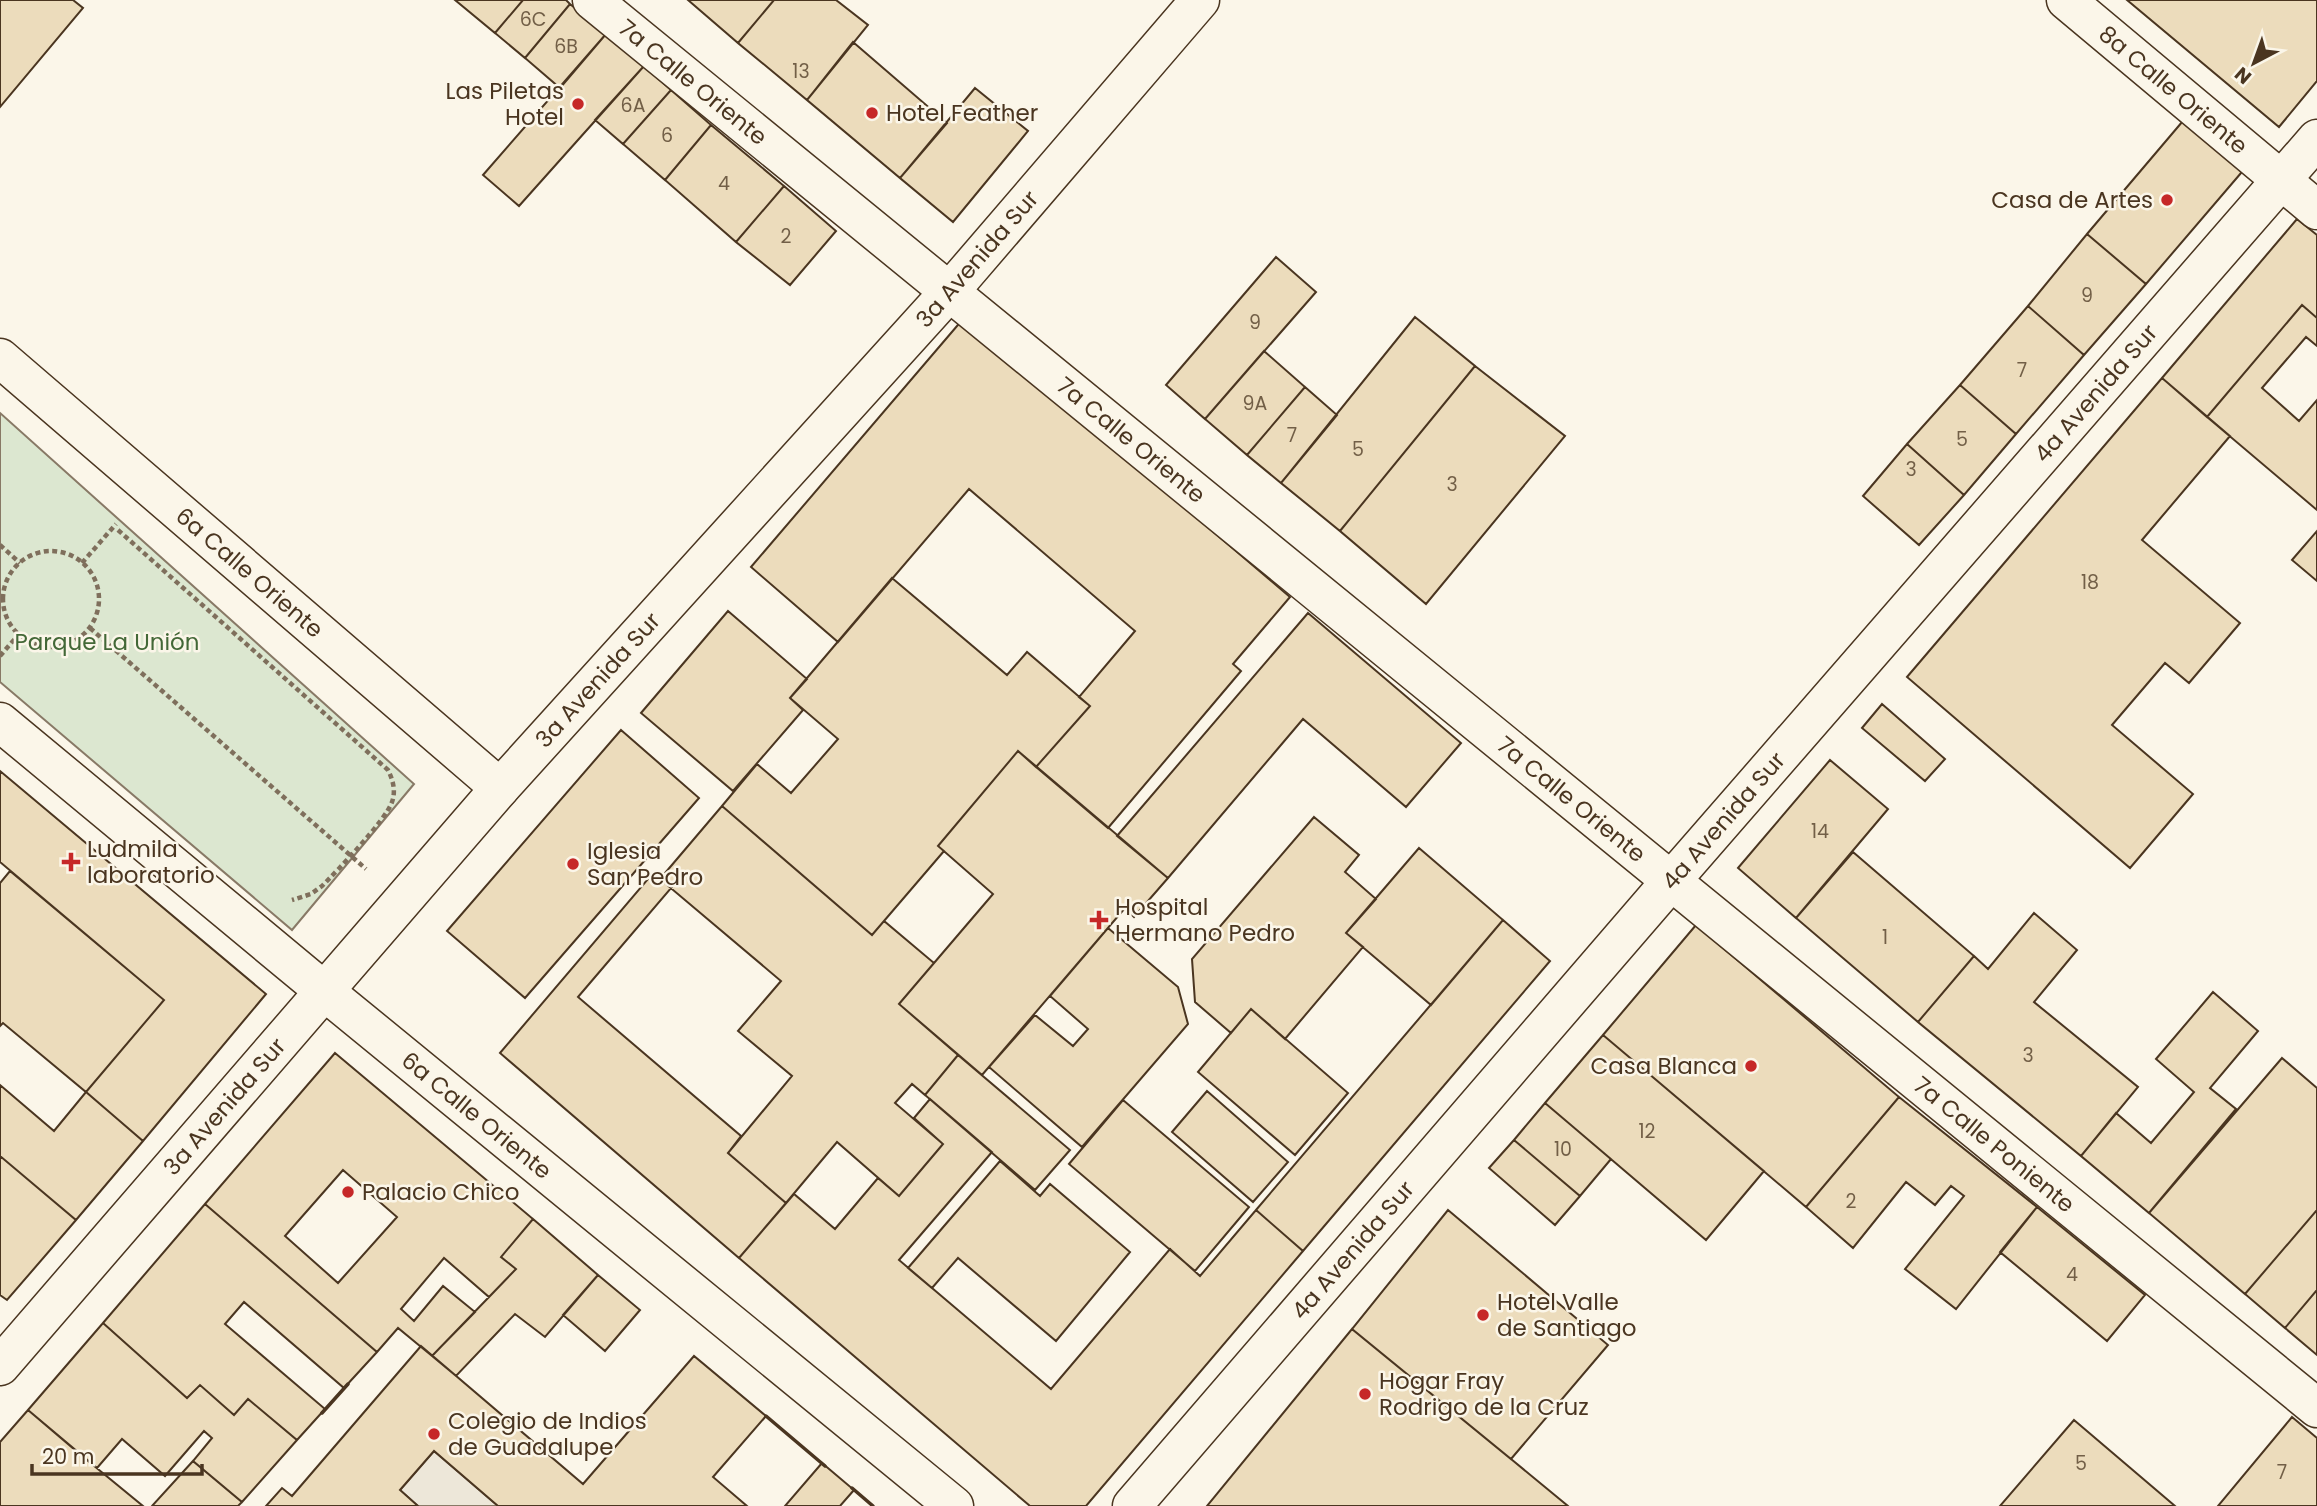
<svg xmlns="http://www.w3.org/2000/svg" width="2317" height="1506" viewBox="0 0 2317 1506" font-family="Poppins,sans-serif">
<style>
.green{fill:#dce7d0;stroke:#887966;stroke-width:2}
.parking{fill:#ede7d9;stroke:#887966;stroke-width:2}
.building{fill:#ecdcbc;stroke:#4a3520;stroke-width:2;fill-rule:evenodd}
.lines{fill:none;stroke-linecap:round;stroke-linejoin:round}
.street-casing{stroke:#4a3520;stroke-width:41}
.secondary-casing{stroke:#4a3520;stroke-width:41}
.path{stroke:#7f6f5c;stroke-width:4.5;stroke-dasharray:5 3.5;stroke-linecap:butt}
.street{stroke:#fbf6e9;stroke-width:38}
.secondary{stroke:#fbf6e9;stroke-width:38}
.wall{stroke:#4a3520;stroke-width:3.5}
.poi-dot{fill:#c62828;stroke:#fbf6e9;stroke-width:2.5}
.labels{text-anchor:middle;stroke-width:5;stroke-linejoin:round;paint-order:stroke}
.number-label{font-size:19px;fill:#725f47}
.street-label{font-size:23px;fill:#4a3520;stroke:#fbf6e9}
.poi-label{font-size:23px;fill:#4a3520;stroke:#fbf6e9;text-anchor:start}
.park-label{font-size:23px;fill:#436837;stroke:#fbf6e9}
</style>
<rect width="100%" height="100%" fill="#fbf6e9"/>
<!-- green -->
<path class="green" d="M0 413 414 784 292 930 0 682Z"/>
<!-- parking -->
<path class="parking" d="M434 1451 498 1506H418L400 1490Z"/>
<!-- building -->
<path class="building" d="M0 0H73L83 8 0 107Z
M455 0H523L495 33Z
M523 0H566L570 4 525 58 495 33Z
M688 0H774L738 43Z
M774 0H836L868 25 807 100 738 43Z
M2127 0H2317V81L2279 127Z
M570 4 606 34 560 88 525 58Z
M606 34 644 66 519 206 483 175Z
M853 42 947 123 900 178 807 100Z
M644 66 671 90 623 144 595 120Z
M975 88 1028 131 953 222 900 178Z
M671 90 711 125 665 180 623 144Z
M2188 115 2247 166 2146 284 2087 234Z
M711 125 784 186 736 242 665 180Z
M784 186 836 231 790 285 736 242Z
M2297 219 2317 235V318L2302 305 2207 417 2162 378Z
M2087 234 2146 284 2084 355 2028 306Z
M1276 257 1316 292 1205 419 1166 385Z
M2302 305 2317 318V346L2306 337 2262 388 2299 421 2317 400V510L2207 417Z
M2028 306 2084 355 2016 434 1960 385Z
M1415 317 1475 366 1340 531 1281 483Z
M963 319 1290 597 1233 664 1241 671 1108 828 1036 767 1090 706 1079 697 1135 631 969 489 838 642 751 567Z
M1264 351 1305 387 1247 455 1205 419Z
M1475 366 1565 436 1426 604 1340 531Z
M2162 378 2230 436 2142 540 2240 623 2189 683 2165 663 2112 725 2193 794 2130 868 1907 677Z
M1960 385 2016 434 1964 495 1907 444Z
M1305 387 1337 415 1281 483 1247 455Z
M1907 444 1964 495 1919 545 1863 496Z
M2317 531V581L2292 560Z
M892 578 1007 675 1027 652 1090 706 1036 767 1018 751 938 846 944 851 872 935 722 806 757 764 791 793 838 739 790 698Z
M728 611 807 679 790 698 803 710 733 791 641 713Z
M1308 613 1461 743 1406 807 1303 719 1168 878 1117 836Z
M1882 704 1945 759 1925 781 1862 728Z
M621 730 699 798 525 998 447 931Z
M1018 751 1168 878 1134 917 1125 908 982 1075 899 1004 993 894 938 846Z
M1830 760 1888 809 1796 918 1738 868Z
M0 771 266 994 143 1141 86 1092 164 1000 0 862Z
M722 806 872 935 884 921 934 963 899 1004 958 1055 925 1095 912 1084 895 1103 943 1144 899 1196 837 1142 786 1203 728 1153 792 1076 738 1031 781 981 660 879Z
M1314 817 1359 855 1345 872 1376 899 1346 933 1363 947 1285 1039 1251 1009 1231 1033 1195 1002 1192 959Z
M1419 848 1503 920 1431 1005 1346 933Z
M1853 852 1974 956 1918 1022 1796 918Z
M10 871 164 1000 86 1092 3 1023 0 1026V883Z
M653 873 672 887 578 997 741 1136 728 1153 786 1203 739 1258 500 1053Z
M2034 913 2077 950 2034 1002 2138 1087 2081 1156 1918 1022 1974 956 1988 969Z
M1503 920 1550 961 1303 1251 1256 1210Z
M1696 925 1899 1097 1806 1207 1603 1035Z
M1108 928 1178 987 1188 1024 1082 1147 989 1067 1035 1015 1073 1046 1088 1029 1050 996Z
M2213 992 2258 1031 2210 1088 2236 1109 2149 1213 2081 1156 2116 1113 2151 1143 2194 1092 2156 1059Z
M1251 1009 1348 1093 1295 1155 1198 1072Z
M1603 1035 1764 1171 1706 1240 1545 1103Z
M335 1053 533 1219 501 1257 516 1269 489 1297 444 1258 401 1309 414 1321 443 1286 475 1312 432 1356 398 1328 377 1352 205 1204ZM343 1170 397 1217 338 1283 285 1236Z
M958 1055 1070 1150 1035 1190 925 1095Z
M2282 1058 2317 1088V1210L2245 1294 2149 1213Z
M0 1085 54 1131 86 1092 143 1141 76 1220 0 1156Z
M1207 1091 1288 1162 1253 1202 1172 1132Z
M1899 1097 2037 1207 1956 1309 1905 1269 1964 1196 1951 1186 1935 1205 1906 1182 1853 1248 1806 1207Z
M930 1099 992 1152 899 1260 1051 1389 1170 1249 1200 1276 1256 1210 1303 1251 1086 1506H1030L739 1258 794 1194 835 1229 878 1178 899 1196 943 1144 914 1118Z
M1123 1100 1249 1207 1195 1271 1069 1164Z
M1545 1103 1611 1159 1580 1196 1514 1140Z
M1514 1140 1580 1196 1555 1225 1489 1168Z
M0 1156 76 1220 7 1300 0 1295Z
M1000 1161 1040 1196 1050 1184 1130 1252 1056 1341 958 1258 932 1288 908 1268Z
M205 1204 377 1352 344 1388 244 1302 225 1324 325 1409 297 1440 248 1399 234 1415 200 1385 187 1398 103 1323Z
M2037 1207 2145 1295 2107 1341 2000 1252Z
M1448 1210 1608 1345 1511 1459 1352 1329Z
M2317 1210V1290L2285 1328 2245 1294Z
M533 1219 598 1275 545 1337 515 1314 456 1376 432 1356 516 1269 501 1257Z
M598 1275 640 1310 605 1351 563 1315Z
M2317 1290V1355L2285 1328Z
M103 1323 187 1398 200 1385 234 1415 248 1399 297 1440 242 1502 193 1461 212 1438 204 1431 165 1476 122 1439 97 1468 28 1410Z
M1352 1329 1511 1459 1568 1506H1207Z
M421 1346 583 1484 694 1356 766 1416 713 1477 747 1506H498L434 1451 400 1490 418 1506H266L282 1488 292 1496Z
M28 1410 82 1456 143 1506H0V1442Z
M2292 1417 2317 1438V1506H2218Z
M2074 1420 2175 1506H2000Z
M193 1461 242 1502 238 1506H152Z
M822 1463 854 1490 840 1506H785Z"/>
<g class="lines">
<defs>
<g id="street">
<path id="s1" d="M2066 0 2317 210"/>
<path d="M950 291 1200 0"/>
<path id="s2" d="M0 358 500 788"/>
<path id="s3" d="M0 722 323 990 954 1506"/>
</g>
<g id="secondary">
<path id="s4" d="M592 0 2317 1408"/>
<path id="s5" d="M0 1366 500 788 950 291"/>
<path id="s6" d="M1132 1506 1671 881 2317 139"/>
</g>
</defs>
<!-- street casing -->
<use href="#street" class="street-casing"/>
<!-- secondary casing -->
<use href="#secondary" class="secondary-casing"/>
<!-- path -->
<path class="path" d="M118 530 388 770C393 780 396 791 392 802 386 820 337 871 322 886L311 894 292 900
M0 545 20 563
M3 599a48 48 0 1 1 96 0a48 48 0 1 1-96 0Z
M82 563 116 524
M90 628 366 869
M0 656 19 634"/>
<!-- street -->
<use href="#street" class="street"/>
<!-- secondary -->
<use href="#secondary" class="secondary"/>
<!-- wall -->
<path class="wall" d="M322 1413 348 1384
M766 1416 825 1466
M852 1488 873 1506"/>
</g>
<!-- markers -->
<g class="poi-dot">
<circle cx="578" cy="104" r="7"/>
<circle cx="872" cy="113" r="7"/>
<circle cx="2167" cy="200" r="7"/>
<path d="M67.5 851.5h7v7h7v7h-7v7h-7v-7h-7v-7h7z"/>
<circle cx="573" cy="864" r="7"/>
<path d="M1095.5 909.5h7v7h7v7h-7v7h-7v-7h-7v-7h7z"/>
<circle cx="1751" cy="1066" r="7"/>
<circle cx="348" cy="1192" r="7"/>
<circle cx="1483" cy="1315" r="7"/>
<circle cx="1365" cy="1394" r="7"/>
<circle cx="434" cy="1434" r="7"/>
</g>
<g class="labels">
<!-- number labels -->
<g class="number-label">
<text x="533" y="26">6C</text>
<text x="566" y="53">6B</text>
<text x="801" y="78">13</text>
<text x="633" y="112">6A</text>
<text x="667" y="142">6</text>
<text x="724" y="190">4</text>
<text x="786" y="243">2</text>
<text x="2087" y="302">9</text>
<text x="1255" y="329">9</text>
<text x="2022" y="377">7</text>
<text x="1255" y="410">9A</text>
<text x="1292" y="442">7</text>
<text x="1962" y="446">5</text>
<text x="1358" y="456">5</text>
<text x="1911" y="476">3</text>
<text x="1452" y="491">3</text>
<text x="2090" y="589">18</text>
<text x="1820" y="838">14</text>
<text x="1885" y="944">1</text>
<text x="2028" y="1062">3</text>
<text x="1647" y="1138">12</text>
<text x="1563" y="1156">10</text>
<text x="1851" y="1208">2</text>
<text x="2072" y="1281">4</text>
<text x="2081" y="1470">5</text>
<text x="2282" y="1479">7</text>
</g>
<!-- street labels -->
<g class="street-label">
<text dy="8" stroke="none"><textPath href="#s4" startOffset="130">7a Calle Oriente</textPath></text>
<text dy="8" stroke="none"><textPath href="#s1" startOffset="140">8a Calle Oriente</textPath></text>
<text transform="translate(977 259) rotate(-49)" y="8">3a Avenida Sur</text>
<text dy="8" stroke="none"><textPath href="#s6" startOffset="1472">4a Avenida Sur</textPath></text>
<text dy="8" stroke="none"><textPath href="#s4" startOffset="696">7a Calle Oriente</textPath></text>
<text dy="8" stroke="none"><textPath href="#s2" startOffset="329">6a Calle Oriente</textPath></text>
<text dy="8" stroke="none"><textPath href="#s5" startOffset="910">3a Avenida Sur</textPath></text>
<text dy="8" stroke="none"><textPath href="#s4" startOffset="1264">7a Calle Oriente</textPath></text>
<text dy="8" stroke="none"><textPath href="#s6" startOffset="905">4a Avenida Sur</textPath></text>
<text dy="8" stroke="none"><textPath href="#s5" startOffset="343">3a Avenida Sur</textPath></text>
<text dy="8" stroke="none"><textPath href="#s3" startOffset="618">6a Calle Oriente</textPath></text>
<text dy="8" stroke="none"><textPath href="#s4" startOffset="1810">7a Calle Poniente</textPath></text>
<text dy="8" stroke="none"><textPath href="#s6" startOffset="338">4a Avenida Sur</textPath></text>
</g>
<!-- poi labels -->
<g class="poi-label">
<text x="564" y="99" text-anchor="end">Las Piletas<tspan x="564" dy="26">Hotel</tspan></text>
<text x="886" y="121">Hotel Feather</text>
<text x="2153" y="208" text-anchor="end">Casa de Artes</text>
<text x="87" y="857">Ludmila<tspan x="87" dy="26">laboratorio</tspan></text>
<text x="587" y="859">Iglesia<tspan x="587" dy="26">San Pedro</tspan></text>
<text x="1115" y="915">Hospital<tspan x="1115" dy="26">Hermano Pedro</tspan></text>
<text x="1737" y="1074" text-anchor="end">Casa Blanca</text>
<text x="362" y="1200">Palacio Chico</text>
<text x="1497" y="1310">Hotel Valle<tspan x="1497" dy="26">de Santiago</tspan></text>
<text x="1379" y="1389">Hogar Fray<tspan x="1379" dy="26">Rodrigo de la Cruz</tspan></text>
<text x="448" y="1429">Colegio de Indios<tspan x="448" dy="26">de Guadalupe</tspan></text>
</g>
<!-- park labels -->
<g class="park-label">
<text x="107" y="650">Parque La Unión</text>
</g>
</g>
<!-- north arrow -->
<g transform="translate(2254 63) rotate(221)" stroke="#fbf6e9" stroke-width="5" paint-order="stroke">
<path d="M0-5L12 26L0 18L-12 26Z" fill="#4a3520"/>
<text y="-10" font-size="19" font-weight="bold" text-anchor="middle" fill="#4a3520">N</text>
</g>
<!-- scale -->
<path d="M32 1464v10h170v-10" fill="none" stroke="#4a3520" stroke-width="3.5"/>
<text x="42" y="1464" font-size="21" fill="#4a3520" stroke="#fbf6e9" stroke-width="5" paint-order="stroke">20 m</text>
</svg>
